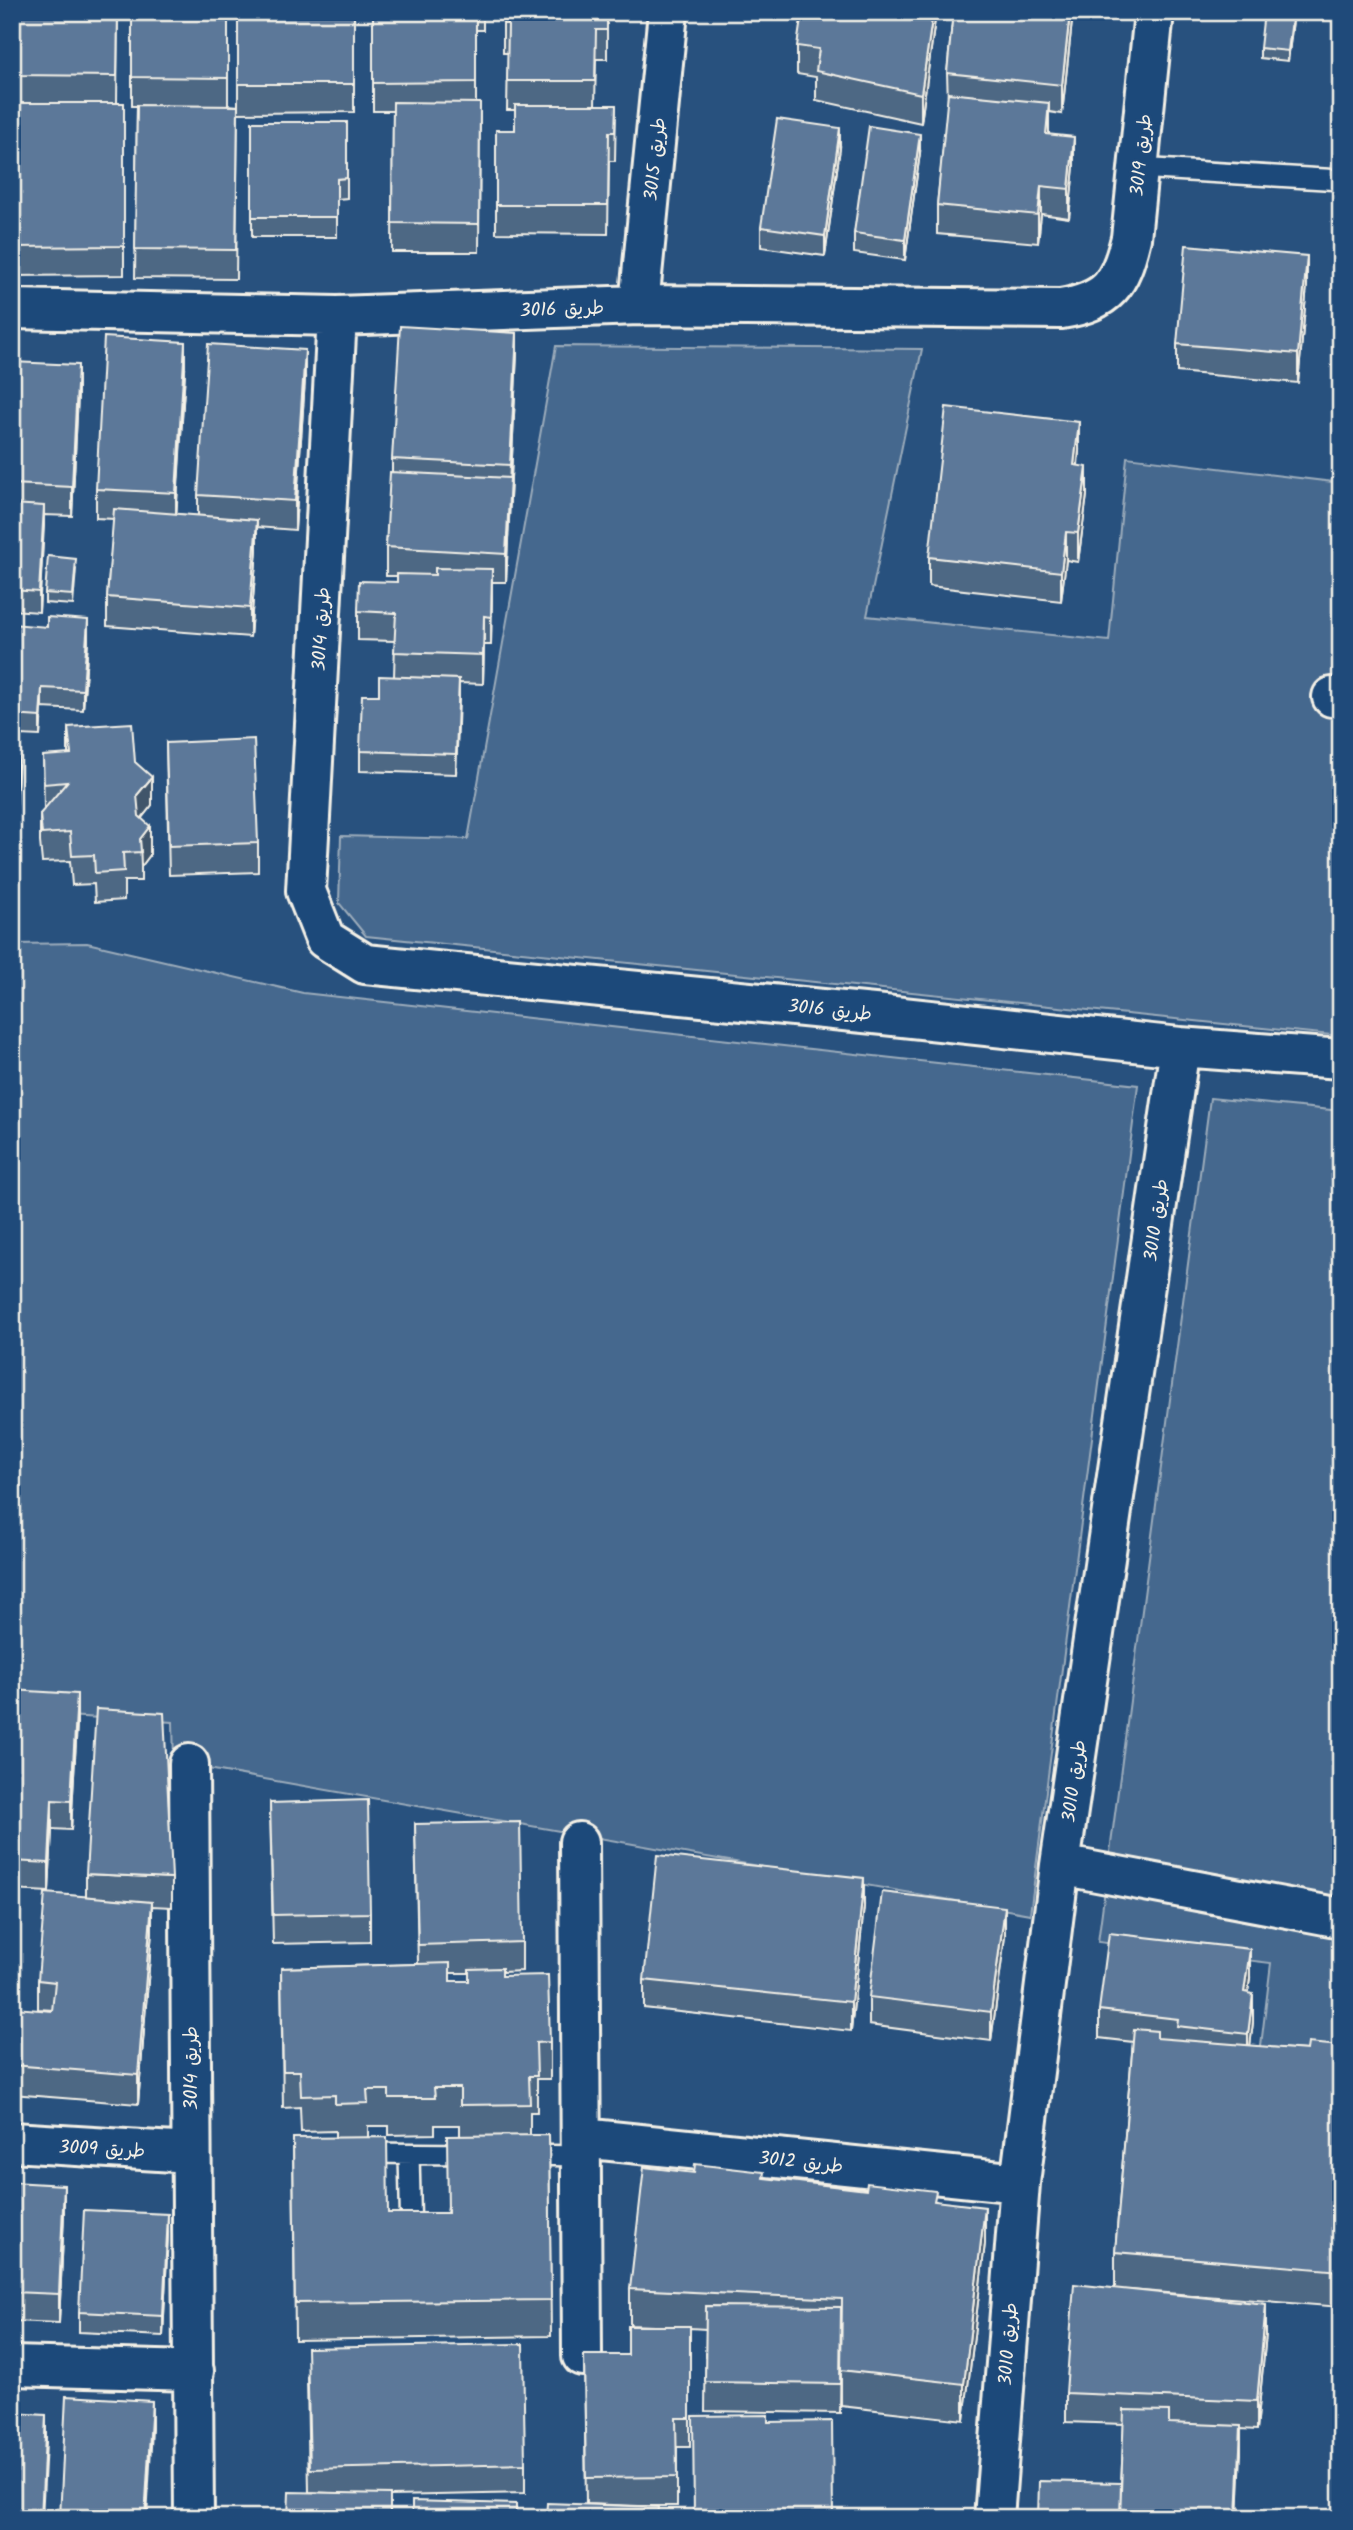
<svg xmlns="http://www.w3.org/2000/svg" width="1353" height="2530" viewBox="0 0 1353 2530" font-family="Kalam,'Playpen Sans Arabic',sans-serif">
<style>
.green{fill:#45688e;stroke:#9cacbb;stroke-width:2}
.lines{fill:none;stroke-linecap:round;stroke-linejoin:round}
.service-casing{stroke:#f4f1e8;stroke-width:24}
.minor-casing{stroke:#f4f1e8;stroke-width:44}
.service{stroke:#1f4a7a;stroke-width:19}
.minor{stroke:#1f4a7a;stroke-width:38}
.wall{fill:#4e6784;stroke:#f4f1e8;stroke-width:2;fill-rule:evenodd}
.shaded-wall{fill:#40546b;stroke:#f4f1e8;stroke-width:2}
.building{fill:#5b7899;stroke:#f4f1e8;stroke-width:2}
.labels{text-anchor:middle;stroke-width:5;stroke-linejoin:round;paint-order:stroke}
.street-label{font-size:19px;fill:#f4f1e8;stroke:#1f4a7a}
</style>
<rect width="100%" height="100%" fill="#28517e"/>
<filter id="ink" filterUnits="userSpaceOnUse"><feTurbulence type="fractalNoise" baseFrequency=".0143" numOctaves="2"/><feDisplacementMap in="SourceGraphic" scale="14" xChannelSelector="R" yChannelSelector="G"/><feConvolveMatrix kernelMatrix="1 2 1 2 8 2 1 2 1" color-interpolation-filters="sRGB"/></filter>
<g filter="url(#ink)">
<!-- green -->
<path class="green" d="M556 346 922 349 867 616 1109 641 1127 457 1341 483V1036L366 936 339 903 341 836 468 839Z
M87 943 303 993 1138 1085 1030 1914 174 1763 173 1722 12 1713V944Z
M1210 1098 1341 1111V2060L1260 2054 1271 1963 1098 1942Z"/>
<g class="lines">
<defs>
<path id="service" d="M1138 168 1341 180
M362 2153 472 2154
M409 2154 411 2239
M523 2155 582 2156"/>
<path id="minor" d="M639 305 668 12
M12 309 337 316 639 305 1061 309C1109 301 1120 284 1131 238L1154 12
M337 316 306 891 325 939 365 964 884 1015 1180 1047 1341 1059
M1332 697 1341 698
M189 1764 194 2518
M579 1842 582 2356
M1060 1865 1341 1918
M582 2138 1020 2183
M12 2142 191 2153
M12 2366 194 2371
M994 2518 1020 2183 1060 1865 1180 1047"/>
</defs>
<!-- service casing -->
<use href="#service" class="service-casing"/>
<!-- minor casing -->
<use href="#minor" class="minor-casing"/>
<!-- service -->
<use href="#service" class="service"/>
<!-- minor -->
<use href="#minor" class="minor"/>
</g>
<!-- wall -->
<path class="wall" d="M12 12H118L117 103H124V275L12 276Z
M132 12H228V105L238 106 236 279 135 278 137 106H132Z
M238 12H354V112L238 113Z
M373 12H483V30H476V103H480L479 252H392L393 111H373Z
M503 12H607V59H596L595 105H616L615 161H609L608 234 496 233V130H515V110H507L508 53H503Z
M936 12 921 123 816 100V77L797 74V46Z
M953 12H1073L1062 114 1049 112V134L1074 166 1069 218 1041 214 1038 243 937 234V205L948 102 947 73Z
M1293 20 1288 61 1260 58V48Z
M252 122H347V198L337 199V237H252Z
M840 148 825 256 761 247V227Z
M920 153 905 260 854 253V233Z
M1307 285 1298 383 1177 372V344Z
M12 331 13 362 78 394 72 516 44 515 39 612 12 610Z
M517 352 506 582H492L491 645H484L483 684 459 683 456 774 360 771V751L379 695 394 677 395 641 358 640V611L397 582V576H386V547L392 472V459Z
M185 371 176 514 198 516V495L305 379 295 530 257 527V549L250 637 107 626V597L114 519 96 518V489Z
M1079 451 1078 466 1087 495 1078 562 1066 560 1061 601 929 586V557Z
M76 569 73 605 45 603V593Z
M12 624 88 640 83 710 42 708 40 736 20 735 13 858Z
M68 727 135 762 152 805 141 819 150 855 141 867V881H124V900L95 902 94 884 72 885 70 861 42 862 40 842V814L44 810 43 756 68 755Z
M166 743 258 843V872L169 875Z
M12 1690 77 1722 71 1830 52 1829 49 1892 12 1890Z
M270 1803 370 1913V1942L273 1944Z
M415 1824 522 1942V1971L502 1972V1976L550 2042V2079H537V2112H530V2135H549L551 2336 295 2340 293 2138H335V2131L301 2132 300 2107 283 2108 281 1968 418 1964ZM450 1973H469V1981H450ZM435 2125H460V2136L447 2213H388L368 2137V2126H389V2135L435 2134Z
M86 1874 172 1878V1907L152 1906V1931L138 2104 12 2094V2037L52 2011V2010L38 2009V1980L86 1896Z
M864 1906 851 2031 644 2008V1980Z
M1005 1936 991 2041 869 2025V1997Z
M1250 1978 1248 1993 1253 2022 1250 2046 1307 2050 1341 2046V2307L1130 2290 1266 2333 1257 2430 1241 2429 1238 2518H1038L1121 2483 1124 2424 1066 2422V2393L1115 2288V2252L1133 2042 1099 2038V2010Z
M694 2173 764 2178 936 2201 985 2243 964 2420 841 2406V2335L840 2413 705 2411 706 2329 690 2328V2447H677V2506H639L586 2504 584 2355H628L652 2326 630 2325V2289Z
M12 2182 64 2214 59 2323 12 2321Z
M168 2234 163 2336 79 2332V2312Z
M307 2377 525 2464V2493L390 2496 309 2492Z"/>
<!-- shaded-wall -->
<path class="shaded-wall" d="M933 12H936L921 123V94Z
M1070 12H1073L1062 114V85Z
M1293 12V20L1288 61V51Z
M1049 103V132L1046 163V134Z
M840 128V148L825 256V236Z
M920 134V153L905 260V240Z
M1074 137V166L1069 218V189Z
M1041 186V214L1038 243V215Z
M1307 256V285L1298 383V354Z
M517 333V352L506 582V554L510 465Z
M185 342V371L176 521V493Z
M305 350V379L295 530V501Z
M78 365V394L72 516V487Z
M1079 422V451L1074 494V465Z
M1087 467V495L1078 562V533Z
M44 506V526L39 612V592Z
M257 520V549L250 637V608Z
M1066 532V560L1061 601V572Z
M492 569V598L491 645V617Z
M484 616V645L483 684V655Z
M88 620V640L83 710V690Z
M459 679V699L456 774V754Z
M42 688V708L40 736V717Z
M20 718V746L13 858V829Z
M152 777V805L137 824V795Z
M150 826V855L141 867 140 839Z
M77 1694V1722L71 1830V1801Z
M52 1800V1829L49 1892V1863Z
M864 1878V1906L851 2031V2002Z
M152 1902V1931L138 2104V2075Z
M1005 1907V1936L991 2041V2012Z
M1250 1949V1978L1244 2021V1992Z
M1253 1994V2022L1248 2063V2034Z
M64 2185V2214L59 2323V2294Z
M985 2207V2243L964 2420V2384Z
M168 2214V2234L163 2336V2316Z
M1266 2304V2333L1257 2430V2401Z
M152 2401V2429L147 2518H145Z
M46 2415V2443L42 2518H41Z
M1241 2426V2454L1238 2518H1237Z"/>
<!-- building -->
<path class="building" d="M12 12H118L117 76 12 75Z
M132 12H228V78L132 77Z
M238 12H354V84H238Z
M373 12H476V82L373 83Z
M503 12H607V30H596L595 81H507L508 24H503Z
M802 12H933L921 94 816 71 819 49 797 46Z
M953 12H1070L1062 85 947 73Z
M1264 12H1293L1288 51 1260 48Z
M948 93 1049 103 1046 134 1074 137 1069 189 1041 186 1038 215 937 205Z
M393 102 480 103 479 224 392 223Z
M12 103H124V246L12 247Z
M137 105 238 106 236 250 135 249Z
M515 105H616L615 132H609L608 205H496V130H515Z
M777 119 840 128 825 236 761 227Z
M252 122H347V178L337 179V217H252Z
M869 126 920 134 905 240 854 233Z
M1186 245 1307 256 1298 354 1177 344Z
M400 326 517 333 510 465 392 459Z
M12 331H14L13 362H12Z
M104 337 185 342 176 493 96 489Z
M208 344 305 350 295 501 198 495Z
M12 362 78 365 72 487 12 484Z
M946 407 1079 422 1074 465 1087 467 1078 533 1066 532 1061 572 929 557Z
M390 472 510 478 506 554 386 547Z
M12 504 44 506 39 592 12 590Z
M114 509 257 520 250 608 107 597Z
M48 556 76 559 73 595 45 593Z
M435 568 492 569 491 617 484 616 483 655 394 652 396 613 358 611 359 581 397 582V574L435 575Z
M47 617 88 620 83 690 42 688 40 717 12 715V624L47 627Z
M379 676 459 679 456 754 360 751 362 695H379Z
M12 717 20 718 13 829H12Z
M132 723 135 762 152 777 137 795 139 816 150 826 140 839 141 852 123 853 124 871 95 873 94 855 72 856 70 832 42 834 40 814 67 782 44 784 43 756 71 754 68 727Z
M254 739 258 843 169 846 166 743Z
M12 1690 77 1694 71 1801 52 1800 49 1863 12 1861Z
M96 1709 164 1713 172 1878 86 1874Z
M368 1800 370 1913 273 1915 270 1803Z
M520 1822 522 1942 418 1945 415 1824Z
M657 1855 864 1878 851 2002 644 1980Z
M882 1892 1005 1907 991 2012 869 1997Z
M45 1893 152 1902 138 2075 12 2065V2037L15 2008 52 2011 55 1982 38 1980Z
M1109 1933 1250 1949 1244 1992 1253 1994 1248 2034 1177 2026 1178 2019 1099 2010Z
M450 1963V1981H469V1969L502 1968V1976L548 1975 550 2042 536 2043 537 2076H529L530 2104 460 2105V2088H434L435 2098H389V2090H367L368 2103 335 2104V2095L301 2096 300 2071H283L281 1968Z
M1134 2029 1157 2031V2038L1307 2050 1308 2043 1341 2046V2271L1115 2252Z
M549 2135 551 2300 295 2303 293 2138 387 2137 388 2213H448L447 2136Z
M695 2164 764 2172 763 2178 866 2190 867 2183 936 2191 934 2201 985 2207 964 2384 841 2370 842 2299 630 2289 644 2167 694 2173Z
M12 2182 64 2185 59 2294 12 2292Z
M84 2210 168 2214 163 2316 79 2312Z
M1074 2284 1266 2304 1257 2401 1066 2393Z
M706 2306 841 2307 840 2384 705 2382Z
M628 2326H690V2418H676L677 2477 586 2478 584 2355H628Z
M523 2344 525 2464 310 2469 307 2348Z
M66 2396 152 2401 145 2518H60Z
M1124 2410 1169 2411V2423L1241 2426 1237 2518H1120Z
M12 2413 46 2415 41 2518H12Z
M768 2415V2422L832 2421 833 2518H694L693 2416Z
M1039 2481 1121 2483 1120 2518H1038Z
M289 2492 390 2494V2518H288Z
M412 2501 516 2504V2518H412Z
M547 2503 658 2507 657 2518H546Z"/>
</g>
<g class="labels">
<!-- street labels -->
<g class="street-label">
<text transform="translate(1140 155) rotate(-84)" y="7">طريق 3019</text>
<text transform="translate(654 159) rotate(-84)" y="7">طريق 3015</text>
<text transform="translate(562 308) rotate(-2)" y="7">طريق 3016</text>
<text transform="translate(320 629) rotate(-87)" y="7">طريق 3014</text>
<text transform="translate(830 1009) rotate(6)" y="7">طريق 3016</text>
<text transform="translate(1155 1220) rotate(-82)" y="7">طريق 3010</text>
<text transform="translate(1073 1781) rotate(-82)" y="7">طريق 3010</text>
<text transform="translate(190 2068) rotate(-90)" y="7">طريق 3014</text>
<text transform="translate(102 2148) rotate(3)" y="7">طريق 3009</text>
<text transform="translate(801 2161) rotate(6)" y="7">طريق 3012</text>
<text transform="translate(1007 2344) rotate(-86)" y="7">طريق 3010</text>
</g>
</g>
<!-- margin -->
<rect width="1353" height="2530" fill="none" stroke="#1f4a7a" stroke-width="42"/>
<rect x="21" y="21" width="1311" height="2488" fill="none" stroke="#f4f1e8" stroke-width="2.5" filter="url(#ink)"/>
</svg>
